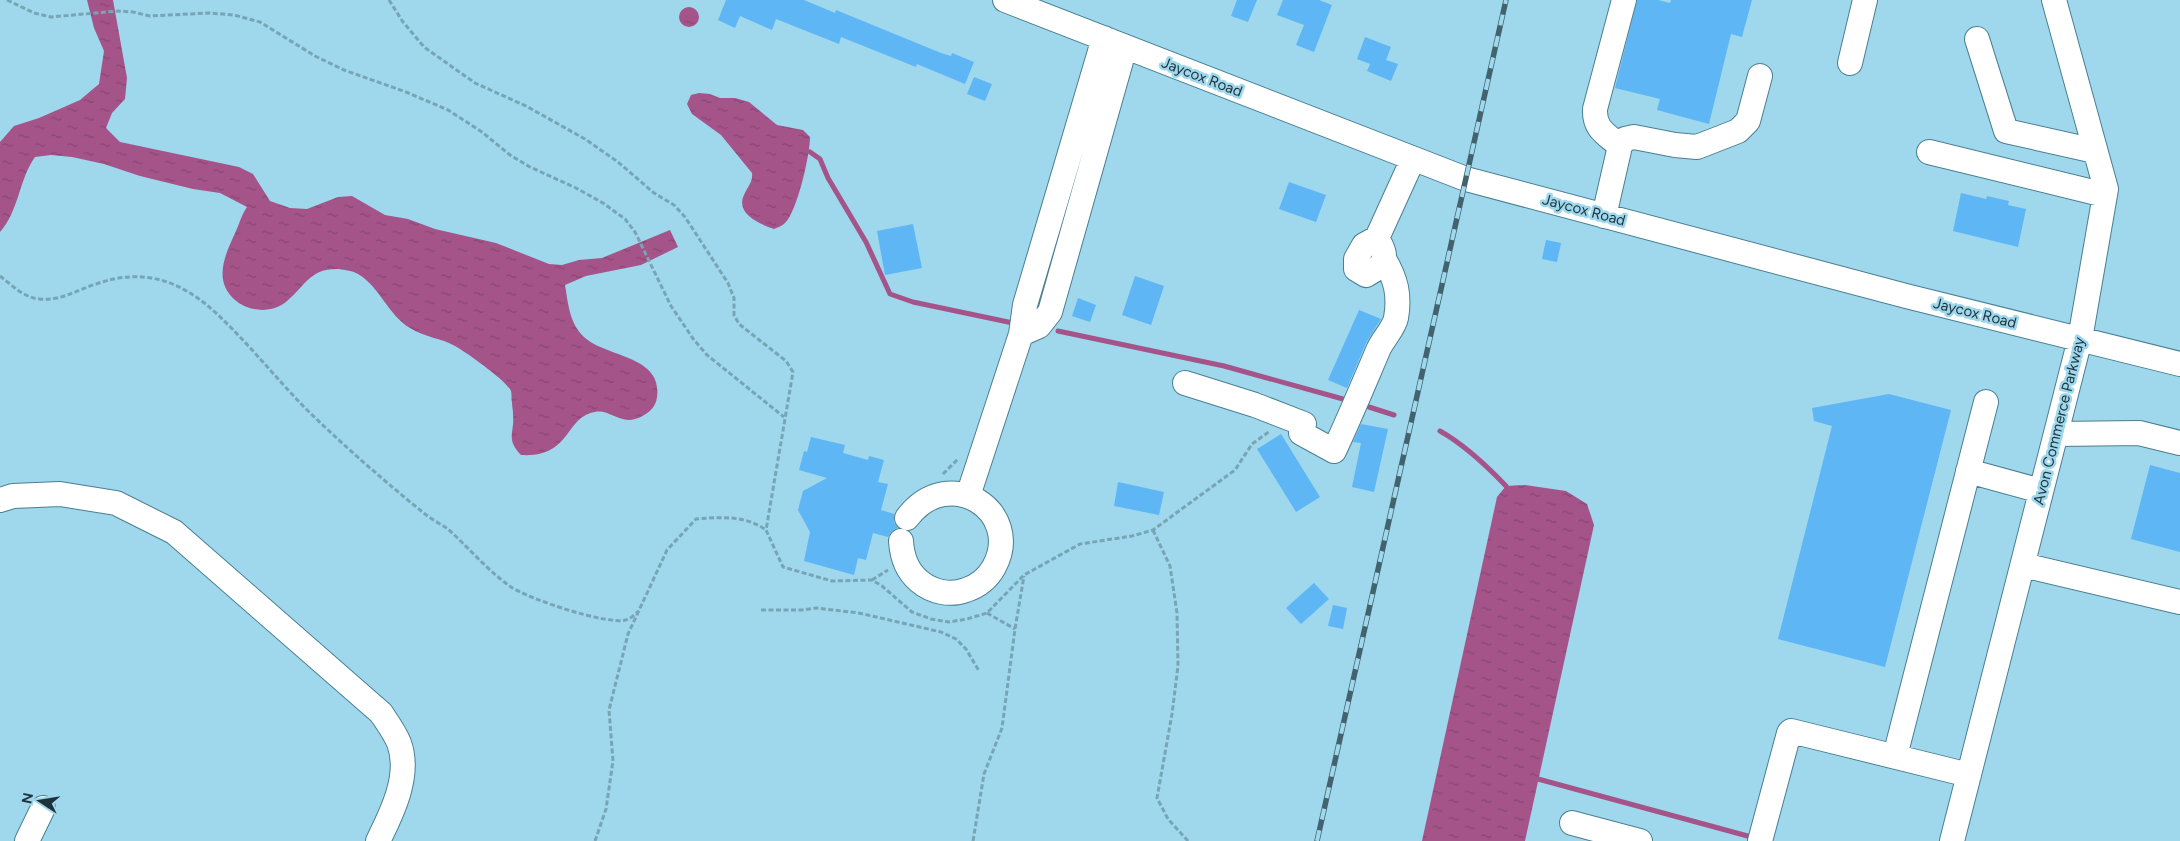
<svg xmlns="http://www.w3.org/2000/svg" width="2180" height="841" viewBox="0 0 2180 841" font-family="Figtree,sans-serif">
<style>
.water{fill:url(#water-ripples)}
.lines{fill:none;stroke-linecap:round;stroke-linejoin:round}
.stream{stroke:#a55489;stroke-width:5}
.building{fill:#5eb6f5}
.minor-casing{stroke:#497f92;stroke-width:26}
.path{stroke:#77a5b6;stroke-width:3;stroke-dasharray:5 2.5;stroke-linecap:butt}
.minor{stroke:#fff;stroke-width:24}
.rail-casing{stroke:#42636e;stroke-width:5.5}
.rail{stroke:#9fd7ec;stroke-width:4;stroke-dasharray:11;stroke-linecap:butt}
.labels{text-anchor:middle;stroke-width:5;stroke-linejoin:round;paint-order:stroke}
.street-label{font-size:15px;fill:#1c333b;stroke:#9fd7ec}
</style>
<defs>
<pattern id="water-ripples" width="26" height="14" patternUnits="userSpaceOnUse" patternTransform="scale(1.25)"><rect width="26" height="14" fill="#a55489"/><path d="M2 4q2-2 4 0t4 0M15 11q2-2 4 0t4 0" fill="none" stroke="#864671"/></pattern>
</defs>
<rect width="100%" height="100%" fill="#9fd7ec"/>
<!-- water -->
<path class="water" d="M87 0H113L127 78 125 99 112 113 106 128 120 142 239 167 253 174 270 201 290 208 307 209 338 197 352 196 385 215 408 219 435 229 496 243 549 264 562 265 579 260 602 258 670 230 678 247 641 265 586 276 565 285C568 302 569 321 582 335 603 358 663 354 657 397 656 408 646 416 635 419 620 424 609 409 595 412 564 417 572 458 521 455 505 438 515 433 513 414 513 410 512 406 512 403 511 399 512 394 511 391 508 382 466 352 455 346 441 338 424 337 410 328 388 315 380 287 358 274 353 271 345 270 339 269 310 268 306 285 287 301 272 314 249 312 235 300 212 280 226 253 236 231 240 222 242 214 247 207L220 193 193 189 140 176 104 164 72 157 51 155 35 157C19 179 19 211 0 232V142L14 126 39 118 80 100 99 84 104 51 94 28Z
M679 17a10 10 0 1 1 20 0a10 10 0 1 1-20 0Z
M699 93 710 94 720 98H735L749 102 777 125 803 130 810 137C810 155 797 212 785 223 782 226 778 227 774 229 760 224 735 214 744 195 748 186 753 182 752 173L721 135 692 114 687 104 691 95Z
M1525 485 1566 491 1587 504 1594 525 1525 841H1422L1497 497 1506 486Z"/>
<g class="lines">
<!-- stream -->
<path class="stream" d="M810 152 820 159 828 178 866 242 890 294 913 302 1013 323
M1058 331 1224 366 1343 399
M1369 407 1394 415
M1440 431C1465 445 1486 465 1506 486
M1538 779 1755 838"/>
</g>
<!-- building -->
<path class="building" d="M726 0H804L835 13 836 10 941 53 951 56 952 53 974 62 965 84 917 64 916 67 841 37 839 44 776 19 772 30 740 16 735 28 718 20Z
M1237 0H1257L1248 22 1231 16Z
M1283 0H1319L1332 5 1314 52 1296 45 1304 25 1277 15Z
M1637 0H1658L1670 3 1671 0H1752L1742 37 1731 34 1709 124 1657 110 1660 99 1615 88Z
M1365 37 1391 47 1386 60 1398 64 1391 81 1367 71 1370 64 1357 59Z
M974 77 992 84 985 101 967 94Z
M1289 182 1326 195 1316 222 1279 209Z
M1961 193 1986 199 1987 196 2009 201 2008 205 2026 209 2018 247 1953 231Z
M913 224 922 268 885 275 877 231Z
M1546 240 1561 243 1557 262 1542 259Z
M1135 276 1164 286 1151 325 1122 315Z
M1078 298 1096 305 1090 322 1072 316Z
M1359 310 1381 319 1367 341 1347 388 1328 380Z
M1889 394 1951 410 1885 667 1778 639 1832 426 1814 421 1812 408Z
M1361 424 1388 429 1374 492 1352 487 1361 443 1353 442Z
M1281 434 1320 497 1296 512 1257 449Z
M811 437 845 445 843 453 868 460 869 456 884 460 878 482 888 484 881 510 894 514V522L898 528 893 530 888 537 873 533 866 560 858 558 854 575 804 561 810 532 798 510 803 491 827 478 799 470 804 451 807 452Z
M2150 465 2180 473V552L2131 539Z
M1118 482 1164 492 1159 515 1114 506Z
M1314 583 1329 599 1301 624 1286 608Z
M1333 605 1347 608 1343 629 1328 626Z"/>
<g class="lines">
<defs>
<path id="minor" d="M1005 0 1466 179 1906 296 2180 364
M1977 39 2006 131 2095 151
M1850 63 1865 0
M1620 146C1606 134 1594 129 1595 109L1624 0
M1929 152 2105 195
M1604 216 1620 146 1625 139 1634 137 1675 145 1697 147 1738 131 1748 121 1760 76
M1377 238C1389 259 1386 264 1366 275L1356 269V259L1364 245 1377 238 1413 159
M1021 334 1039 326 1050 312 1125 47
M1185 383 1255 405 1304 424 1301 433 1334 451C1350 417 1364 383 1379 348 1384 338 1394 328 1396 318 1400 295 1396 279 1384 259
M2056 434 2139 433 2180 443
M1968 471 2041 491
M968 496 1021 334 1025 305 1104 38
M0 500 13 496 60 494 116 503 174 532 381 713C387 722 395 733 399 743 411 775 392 813 378 841
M901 541C902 557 907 571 919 581 932 592 950 596 966 590 978 586 988 578 994 567 1024 512 949 462 907 518
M2023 565 2180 602
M1895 756 1986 402
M1572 823 1640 841
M27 841 43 808
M1760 841 1789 733 1791 731 1969 775
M1952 841 2080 339 2106 189 2054 0"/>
</defs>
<!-- minor casing -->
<use href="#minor" class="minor-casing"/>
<!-- path -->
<path class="path" d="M7 0 34 13 51 17 118 11 133 12 150 16 210 13 234 15 260 22 315 56 344 70 406 92 448 110 482 132 510 155 530 167 576 188 603 203 625 219 635 232 671 306 694 340 707 355 784 417
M389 0 403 22 424 47 475 83 526 106 585 139 618 162 654 193 674 205 685 217 728 283 734 298V315L739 324 786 361 793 372 766 530 783 567 832 581 872 580 882 586 912 612 931 619 949 622 967 619 987 613 1024 575 1080 544 1132 536 1153 530 1235 470 1252 444 1270 431
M0 276C12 285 24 298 40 299 61 301 77 290 96 284 144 267 182 281 217 314 248 343 275 377 305 408 343 445 384 481 425 514 432 520 441 524 448 529 469 548 488 571 511 587 529 599 606 625 626 620 631 619 635 614 639 611
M943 474 958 459
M1153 530 1170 566 1177 613 1178 666 1172 714 1157 798 1168 819 1188 841
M872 580 888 570
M761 610H802L816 608 859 613 941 632 956 639 966 649 979 671
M987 613 1015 629
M595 841 606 809 613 761 609 710 628 634 667 550 696 519C720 517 745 515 766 530
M973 841 984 774 1002 728 1015 629 1024 576"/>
<!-- minor -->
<use href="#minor" class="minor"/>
<defs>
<path id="rail" d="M1317 841 1506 0"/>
</defs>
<!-- rail casing -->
<use href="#rail" class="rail-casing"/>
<!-- rail -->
<use href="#rail" class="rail"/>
</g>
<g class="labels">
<!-- street labels -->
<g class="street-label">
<text transform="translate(1202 77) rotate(21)" y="5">Jaycox Road</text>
<text transform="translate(1584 210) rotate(15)" y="5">Jaycox Road</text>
<text transform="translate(1975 313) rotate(14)" y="5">Jaycox Road</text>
<text transform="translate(2059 421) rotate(-76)" y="5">Avon Commerce Parkway</text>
</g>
</g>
<!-- north arrow -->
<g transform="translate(40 801) rotate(282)" stroke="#9fd7ec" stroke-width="4" paint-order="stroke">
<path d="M0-4L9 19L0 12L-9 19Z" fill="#1c333b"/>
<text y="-8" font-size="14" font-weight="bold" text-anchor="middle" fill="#1c333b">N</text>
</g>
</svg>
